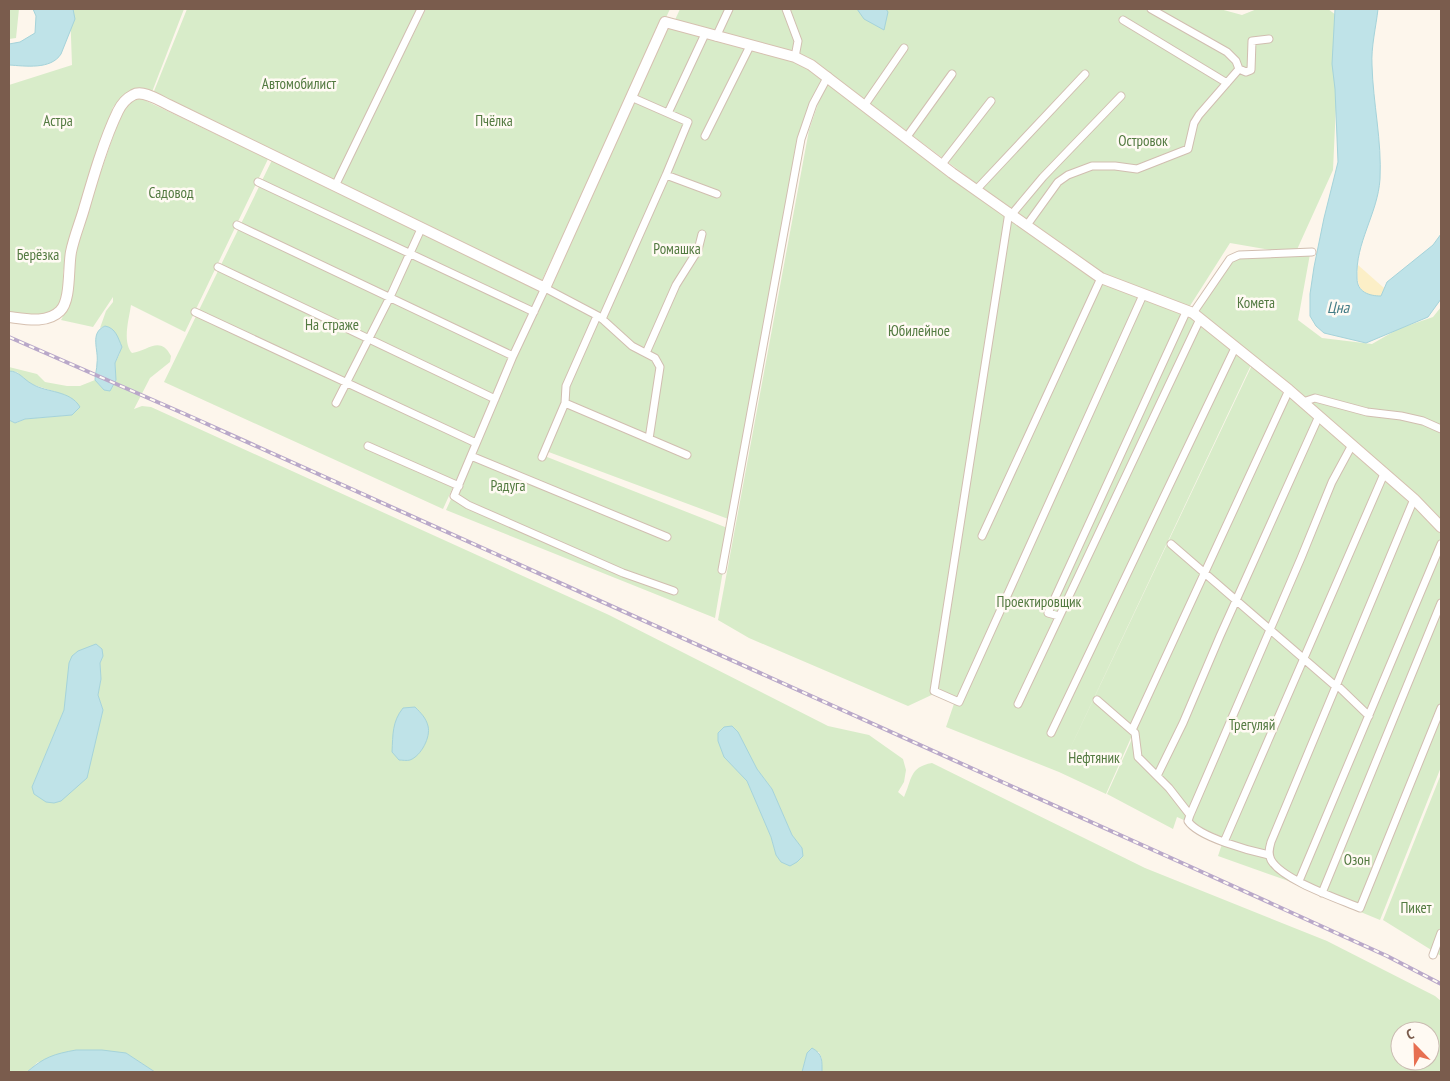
<svg xmlns="http://www.w3.org/2000/svg" width="1450" height="1081" viewBox="0 0 1450 1081" font-family="'PT Sans Narrow',sans-serif">
<style>
.green{fill:#d8ecc9;fill-rule:evenodd}
.sand{fill:#fcefc7}
.water{fill:#bfe3e8;stroke:#a5d3da}
.lines{fill:none;stroke-linecap:round;stroke-linejoin:round}
.street-casing{stroke:#d1beb0;stroke-width:9}
.secondary-casing{stroke:#d6c0b0;stroke-width:12}
.street{stroke:#fff;stroke-width:7}
.secondary{stroke:#fff;stroke-width:10}
.rail-casing{stroke:#b9a8c9;stroke-width:4}
.rail{stroke:#fffaf3;stroke-width:2;stroke-dasharray:5.5;stroke-linecap:butt}
.labels{text-anchor:middle;stroke-width:5;stroke-linejoin:round;paint-order:stroke}
.park-label{font-size:15px;fill:#537a41;stroke:#fffaf3}
.water-label{font-size:16px;font-style:italic;fill:#437c86;stroke:#fffaf3}
</style>
<rect width="100%" height="100%" fill="#fdf6ec"/>
<!-- green -->
<path class="green" d="M9 9H19L16 38 9 39Z
M70 9H184L152 92 134 89 113 107 71 235 63 273V302L48 317 9 314V85L72 65Z
M187 9H419L334 186 152 96Z
M426 9H670L541 282 337 186Z
M680 9H1220L1242 15 1257 9H1328L1340 18 1333 170 1295 254H1310L1298 320 1322 338 1372 344 1398 329 1433 317 1441 307V427L1424 418 1340 403 1314 396 1302 397 1195 312 1235 256 1293 254 1230 243 1188 309 1099 272 1025 220 808 57 674 22Z
M664 25 798 62 825 80 805 128 731 520 546 451 597 314 592 317 542 455 730 529 715 618 446 510 545 292Z
M829 82 1102 282 1180 309 1251 365 1059 772 946 727 956 698 938 692 908 706 749 638 718 620 809 130 819 101Z
M138 97 268 159 185 332 131 305C129 319 122 342 132 353 148 351 160 335 171 356L170 362 150 378 134 409 142 406 151 407 609 615 828 726 869 735 903 759 906 770 904 782 898 792 904 797C912 780 909 767 932 763L1145 868 1327 941 1435 996 1441 1001V1072H822V1059L819 1052 807 1053 802 1072H155L126 1053 38 1062 27 1072H9V420L16 423 25 419 72 415 56 392 34 385 25 380 17 372 9 371V367L37 374 45 382 67 386H80L95 380 104 390 116 374 115 363 120 353 105 326 100 328 106 311 113 302V297L93 327 61 320 70 303 72 254 121 114 126 107ZM103 656 100 663 101 679 98 695 103 710 32 787 64 710 67 694ZM757 769 772 789 792 835 802 848 776 855 771 837 747 781ZM1400 1031H1430V1061H1400Z
M272 160 329 189 543 290 443 509 164 382Z
M1252 365 1284 394 1106 794 1059 772Z
M1288 394 1410 500 1441 530V540L1297 884 1218 856 1224 838 1177 817 1173 829 1107 794Z
M1315 399 1424 423 1441 432V523L1311 406Z
M1441 546V767L1380 920 1298 886Z
M1441 774V956L1383 920Z"/>
<!-- sand -->
<path class="sand" d="M1358 265 1384 288 1381 297C1359 296 1356 285 1358 265Z"/>
<!-- water -->
<path class="water" d="M33 9H73L75 19 61 54C51 70 25 66 9 65V44L20 42 35 33 36 16Z
M857 9H886L888 12 884 30 864 19Z
M1335 9H1378C1376 27 1371 47 1372 65 1373 103 1382 141 1380 179 1378 213 1355 243 1357 278 1357 292 1369 296 1381 296L1387 282 1433 245 1441 234V299L1428 317 1366 343 1324 333 1316 326 1310 316V294L1314 267 1324 218 1338 162 1335 89 1332 64Z
M105 326C116 328 118 338 122 347L115 363 116 380 110 391 104 390 95 380C95 374 97 369 97 363 99 350 89 333 105 326Z
M9 371C19 371 23 379 32 384 47 393 70 390 80 407L72 415 25 419 15 423 9 420Z
M96 644 102 649 103 656 100 663 101 679 98 695 103 710 87 778 61 801 54 803 46 802 34 794 32 787 64 710 69 663 72 656 78 651Z
M415 707C421 713 426 718 428 726 431 737 421 756 410 760 407 761 402 760 399 760L392 752C393 734 392 722 403 708Z
M732 726 738 732 757 769 772 789 792 835 802 848 803 856 797 862 790 866 781 862 776 855 771 837 747 781 724 757 718 741V733L724 727Z
M812 1048C823 1054 822 1061 822 1072H802L807 1053Z
M76 1050H102L126 1053 155 1072H27C44 1057 54 1054 76 1050Z"/>
<g class="lines">
<defs>
<path id="street" d="M786 9 798 41 795 57
M1123 20 1227 83
M716 37 729 9
M1239 69 1246 72 1251 70 1252 41 1269 39
M864 106 904 48
M668 113 705 34
M705 136 750 46
M906 138 952 74
M942 164 991 101
M666 175 717 194
M258 182 534 312
M335 186 421 9
M976 190 1085 74
M1009 212 934 691 959 702 1143 295
M1012 214 1043 177 1121 96
M237 225 513 356
M1027 225 1058 182 1068 175 1092 166H1115L1137 169 1188 149 1194 123 1199 115 1239 69 1236 61 1227 52 1151 9
M218 267 495 399
M195 312 476 443
M1193 313 1230 259 1239 255 1312 252
M602 319 666 175 688 122 631 97
M646 353 676 285 698 250 702 234
M1303 402 1315 398 1367 412 1401 416 1423 421 1441 429
M336 403 390 297 421 229
M565 403 566 386 597 316
M649 439 660 367 655 358 632 346 600 317 545 288 513 356 454 496 468 505 623 573 674 591
M368 446 459 486
M471 456 667 537
M542 457 565 403 687 455
M1414 499 1271 842C1269 849 1268 854 1271 860 1282 880 1339 899 1360 908L1441 708
M982 536 1101 278
M1171 544 1333 684 1340 688 1369 716
M722 570 801 139 813 104 828 76
M1059 616 1048 613 1187 310
M1097 700 1135 733 1138 757 1169 788 1190 815 1301 558 1332 482 1352 445
M1018 704 1200 319
M1132 730 1289 390
M1051 733 1235 348
M1157 776 1183 723 1220 636 1319 416
M1190 815 1188 821C1198 837 1250 851 1269 855
M1224 842 1384 474
M1299 881 1441 544
M1322 893 1441 603
M1433 955 1441 933"/>
<path id="secondary" d="M9 317C25 319 47 324 60 311 71 301 68 268 71 252 74 237 80 223 84 209 93 178 104 140 118 111 121 105 127 98 133 95 143 89 160 101 169 105L545 288 665 22 795 57 811 65 952 173 1101 278 1193 313 1289 390 1414 499 1441 527"/>
</defs>
<!-- street casing -->
<use href="#street" class="street-casing"/>
<!-- secondary casing -->
<use href="#secondary" class="secondary-casing"/>
<!-- street -->
<use href="#street" class="street"/>
<!-- secondary -->
<use href="#secondary" class="secondary"/>
<defs>
<path id="rail" d="M9 337 187 415 1191 867 1387 956 1441 984"/>
</defs>
<!-- rail casing -->
<use href="#rail" class="rail-casing"/>
<!-- rail -->
<use href="#rail" class="rail"/>
</g>
<g class="labels">
<!-- park labels -->
<g class="park-label">
<text x="299" y="89">Автомобилист</text>
<text x="58" y="126">Астра</text>
<text x="494" y="126">Пчёлка</text>
<text x="1143" y="146">Островок</text>
<text x="171" y="198">Садовод</text>
<text x="677" y="254">Ромашка</text>
<text x="38" y="260">Берёзка</text>
<text x="1256" y="308">Комета</text>
<text x="332" y="330">На страже</text>
<text x="919" y="336">Юбилейное</text>
<text x="508" y="491">Радуга</text>
<text x="1039" y="607">Проектировщик</text>
<text x="1252" y="730">Трегуляй</text>
<text x="1094" y="763">Нефтяник</text>
<text x="1357" y="865">Озон</text>
<text x="1416" y="913">Пикет</text>
</g>
<!-- water labels -->
<g class="water-label">
<text x="1338" y="313">Цна</text>
</g>
</g>
<!-- border -->
<rect width="1450" height="1081" fill="none" stroke="#7a5c4d" stroke-width="20"/>
<!-- north arrow -->
<g transform="translate(1415 1046) rotate(337)"><circle r="24" fill="#fffaf3" stroke="#cabbb1"/>
<path d="M0-4L9 19L0 12L-9 19Z" fill="#e76f51"/>
<text y="-8" font-size="14" font-weight="bold" text-anchor="middle" fill="#7a5c4d">С</text>
</g>
</svg>
